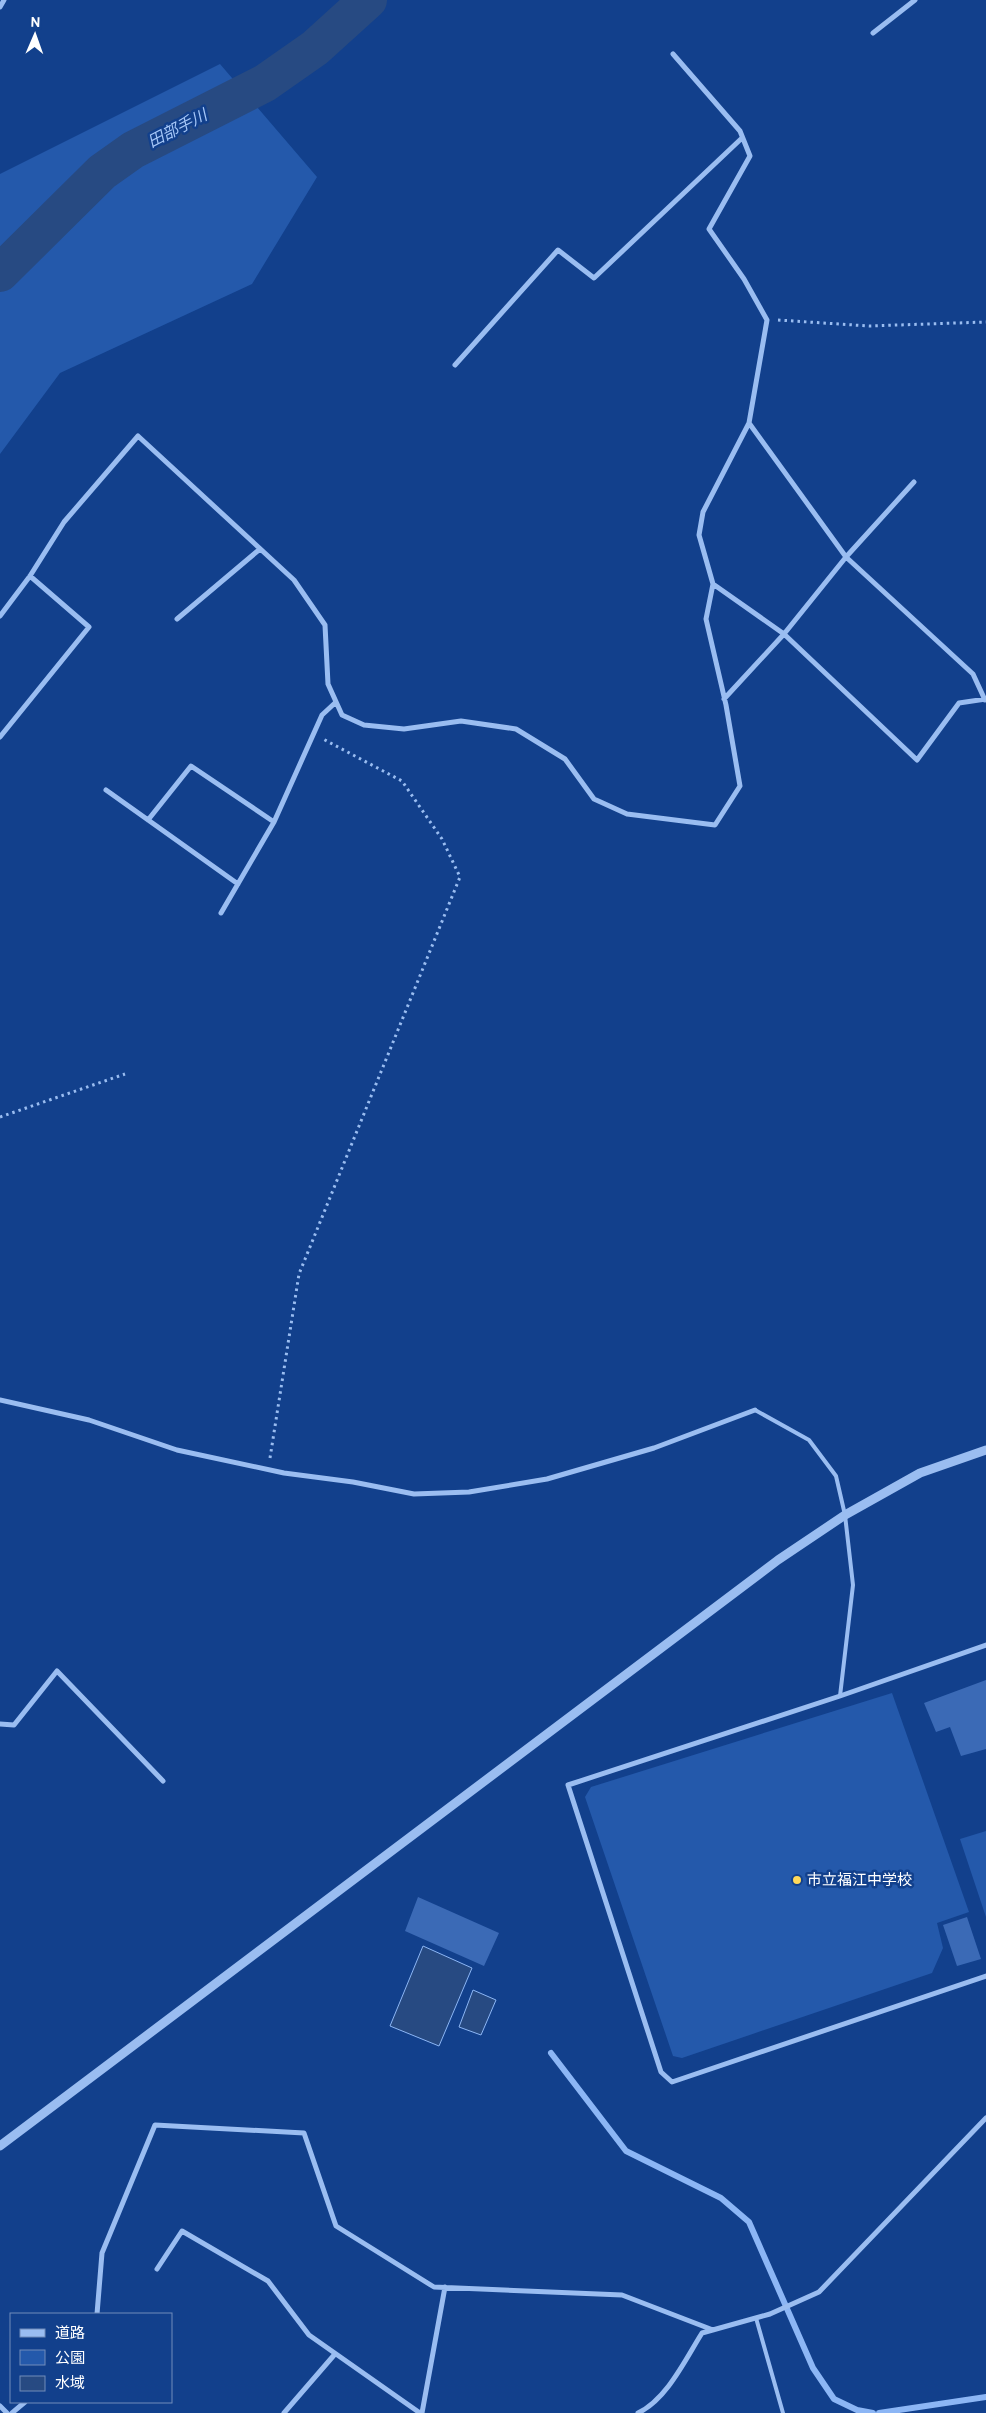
<svg xmlns="http://www.w3.org/2000/svg" width="986" height="2413" viewBox="0 0 986 2413" font-family="Overpass,'Noto Sans JP',sans-serif">
<style>
.green{fill:#2459ab}
.water{fill:#274a82;stroke:#8cb6f5}
.lines{fill:none;stroke-linecap:round;stroke-linejoin:round}
.stream{stroke:#8cb6f5;stroke-width:6}
.river{stroke:#274a82;stroke-width:38}
.building{fill:#3b6ab6}
.path{stroke:#9abdf1;stroke-width:3;stroke-dasharray:2.5 4;stroke-linecap:butt}
.service{stroke:#9abdf1;stroke-width:4}
.minor{stroke:#9abdf1;stroke-width:5}
.tertiary{stroke:#9abdf1;stroke-width:9}
.poi-dot{fill:#ffd95a;stroke:#12408c;stroke-width:2}
.labels{text-anchor:middle;stroke-width:5;stroke-linejoin:round;paint-order:stroke}
.poi-label{font-size:15px;fill:#fff;stroke:#12408c;text-anchor:start}
.water-label{font-size:16px;font-style:italic;fill:#a6c7f8;stroke:#12408c}
</style>
<rect width="100%" height="100%" fill="#12408c"/>
<!-- green -->
<path class="green" d="M220 64 317 177 252 284 60 373 0 454V174Z
M892 1693 969 1912 937 1923 943 1948 932 1973 682 2058 673 2056 585 1797 591 1787Z
M986 1831V1917L960 1839Z"/>
<!-- water -->
<path class="water" d="M423 1946 472 1968 439 2046 390 2026Z
M473 1990 496 2000 481 2035 459 2027Z"/>
<g class="lines">
<!-- stream -->
<path class="stream" d="M551 2053 626 2151 721 2198 749 2222 813 2368 834 2399 857 2410 873 2413
M879 2413 986 2397"/>
<!-- river -->
<path class="river" d="M0 273 102 172 133 150 265 83 315 48 368 0"/>
</g>
<!-- building -->
<path class="building" d="M986 1680V1749L961 1756 950 1727 936 1732 924 1703Z
M418 1897 499 1933 484 1966 405 1931Z
M967 1917 981 1959 957 1966 943 1925Z"/>
<g class="lines">
<!-- path -->
<path class="path" d="M778 320 869 326 986 322
M0 1117 125 1074
M270 1458 299 1274 460 877 442 839 402 781 323 739"/>
<!-- service -->
<path class="service" d="M755 1410 809 1440 836 1476 845 1515 853 1585 840 1696
M756 2318 783 2413"/>
<!-- minor -->
<path class="minor" d="M0 7 4 0
M873 33 915 0
M455 365 558 250 594 278 742 138
M749 423 846 557 784 634 917 760 959 703 986 699
M914 482 846 557 973 674 985 700
M713 584 784 634 724 699
M0 616 30 576 64 522 138 436 294 580 325 625 328 684 342 715 364 725 404 729 461 721 516 729 565 759 594 799 627 814 715 825 740 786 726 705 706 619 713 584 699 535 703 512 749 423 767 320 744 279 709 229 750 156 740 131 673 54
M177 619 260 549
M0 737 89 627 30 576
M106 790 238 884
M148 820 191 766 274 822
M221 913 274 822 322 715 336 702
M0 1400 89 1420 177 1450 284 1473 353 1482 414 1494 469 1492 547 1479 654 1448 755 1410
M986 1645 840 1696 568 1785 661 2072 672 2082 986 1976
M0 1724 14 1725 57 1671 163 1781
M157 2269 182 2231 268 2281 309 2335 420 2413
M97 2314 102 2253 155 2125 304 2133 336 2226 434 2287 622 2295 713 2330
M0 2406 7 2413
M12 2413 25 2402
M284 2413 335 2354
M422 2413 445 2287
M638 2413C667 2399 685 2360 702 2333L770 2314 819 2292 986 2118"/>
<!-- tertiary -->
<path class="tertiary" d="M0 2146 778 1560 845 1515 920 1473 986 1450"/>
</g>
<!-- markers -->
<circle class="poi-dot" cx="797" cy="1880" r="5"/>
<g class="labels">
<!-- poi labels -->
<g class="poi-label">
<text x="807" y="1885">市立福江中学校</text>
</g>
<!-- water labels -->
<g class="water-label">
<text transform="translate(177 128) rotate(-27)" y="6">田部手川</text>
</g>
</g>
<!-- legend -->
<rect x="10" y="2313" width="162" height="90" fill="#12408c" stroke="#718cba"/>
<rect x="20" y="2329" width="25" height="8" fill="#9abdf1" stroke="#718cba"/>
<text x="55" y="2338" font-size="15" fill="#ffffff">道路</text>
<rect x="20" y="2350" width="25" height="15" fill="#2459ab" stroke="#718cba"/>
<text x="55" y="2363" font-size="15" fill="#ffffff">公園</text>
<rect x="20" y="2376" width="25" height="15" fill="#274a82" stroke="#718cba"/>
<text x="55" y="2388" font-size="15" fill="#ffffff">水域</text>
<!-- north arrow -->
<g transform="translate(35 35) rotate(2)" stroke="#12408c" stroke-width="4" paint-order="stroke">
<path d="M0-4L9 19L0 12L-9 19Z" fill="#ffffff"/>
<text y="-8" font-size="14" font-weight="bold" text-anchor="middle" fill="#ffffff">N</text>
</g>
</svg>
